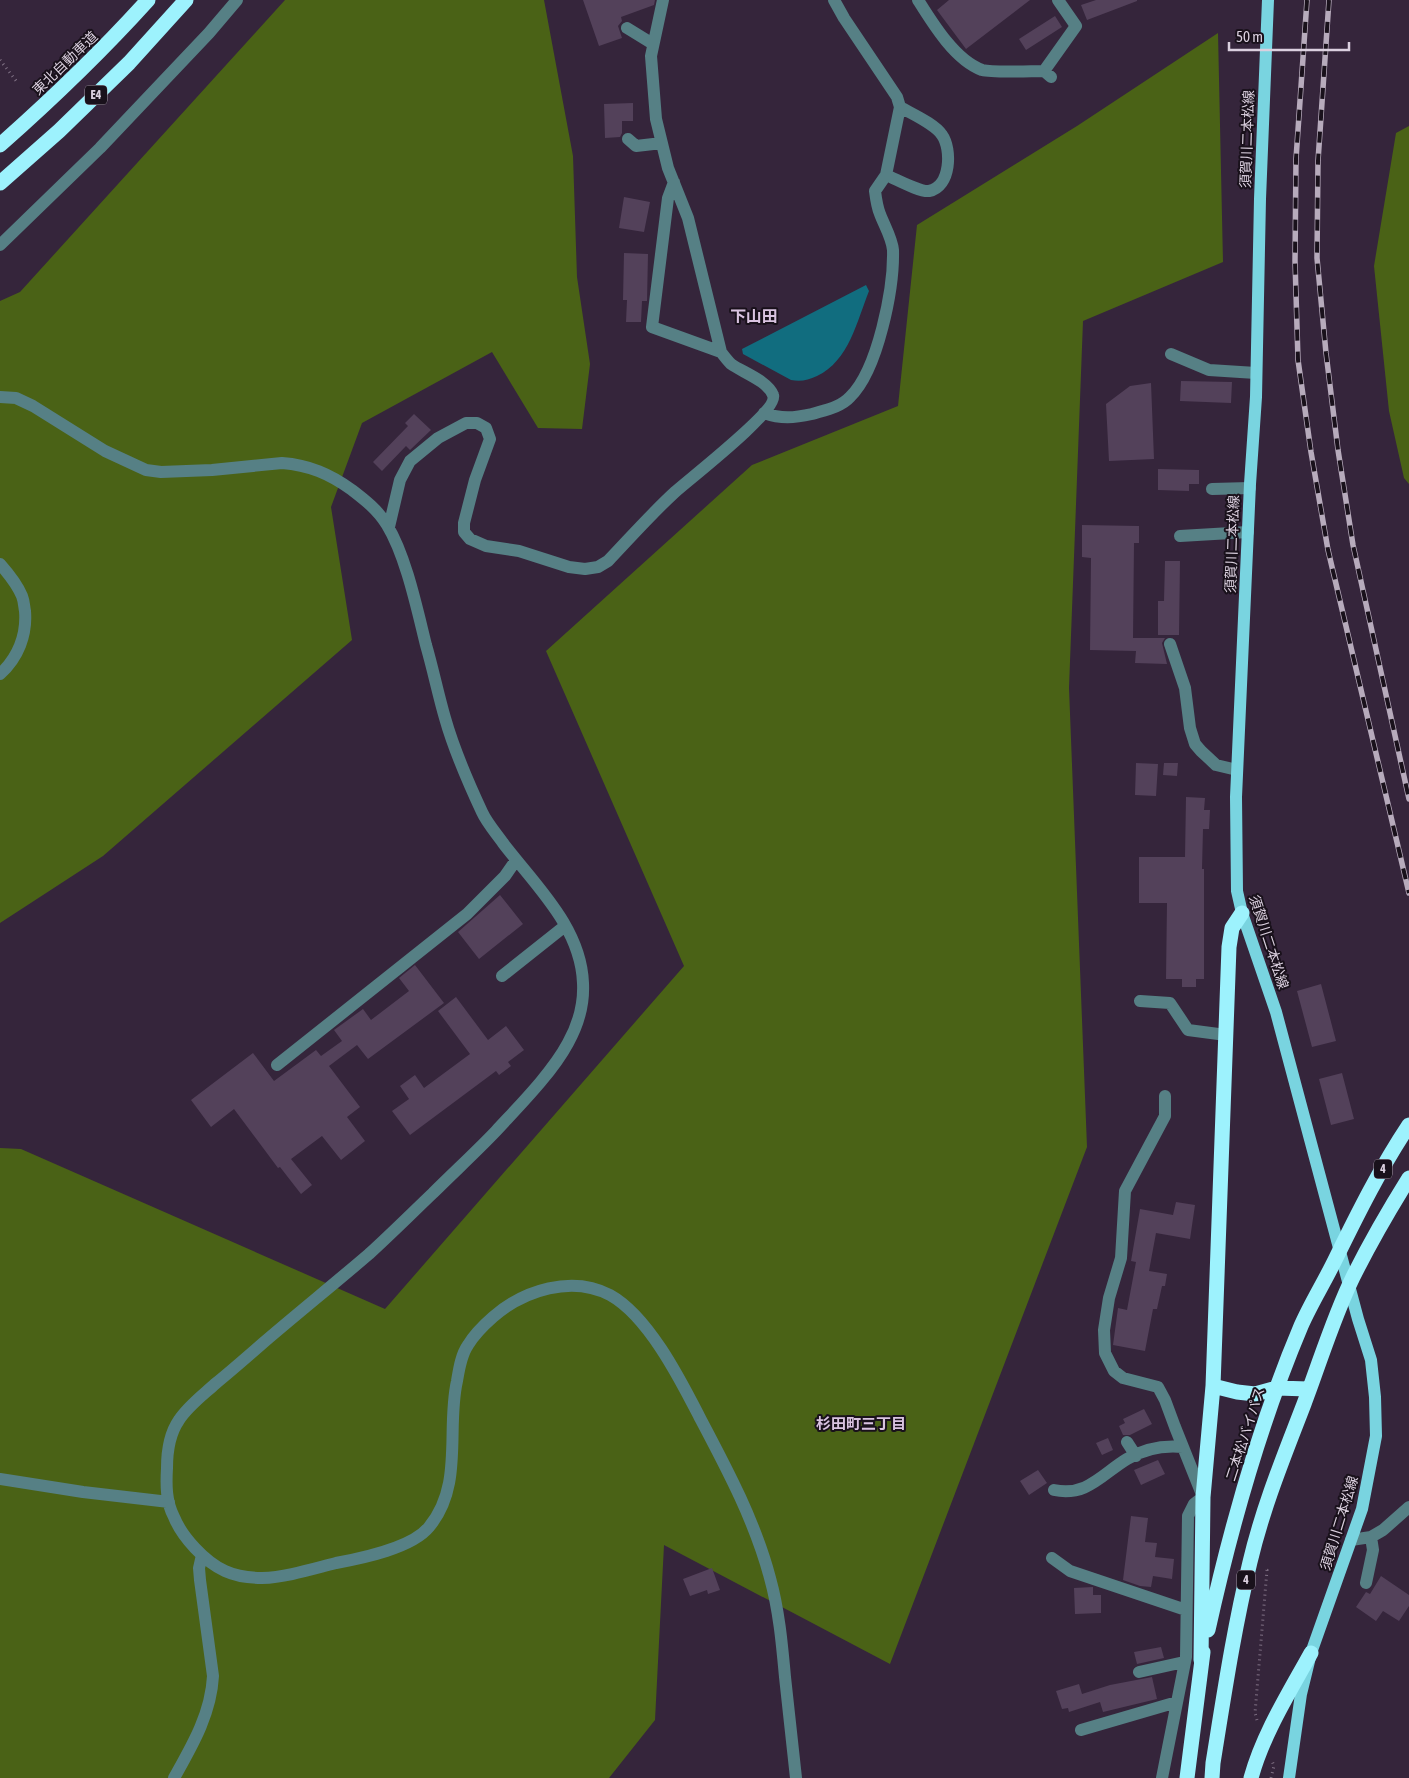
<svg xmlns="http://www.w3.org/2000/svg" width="1409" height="1778" viewBox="0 0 1409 1778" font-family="'Asap Condensed','Noto Sans JP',sans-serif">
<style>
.forest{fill:#4a6216}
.water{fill:#116d7f}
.building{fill:#53415a}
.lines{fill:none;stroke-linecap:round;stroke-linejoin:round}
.path{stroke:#807285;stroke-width:3;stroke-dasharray:1 4;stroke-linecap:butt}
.minor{stroke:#568085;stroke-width:12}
.major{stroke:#79d4e0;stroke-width:12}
.highway{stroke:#9df2fd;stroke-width:15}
.rail-casing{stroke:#b7abbc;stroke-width:5.5}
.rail{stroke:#19111b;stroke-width:4;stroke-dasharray:11;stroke-linecap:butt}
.labels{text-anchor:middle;stroke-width:4;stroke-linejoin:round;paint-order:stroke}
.shield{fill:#19111b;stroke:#a197a4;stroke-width:1}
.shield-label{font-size:12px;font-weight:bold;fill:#dbd0df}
.street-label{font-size:14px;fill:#dbd0df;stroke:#19111b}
.neighbourhood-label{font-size:15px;font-weight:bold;fill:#d9c3e0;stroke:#19111b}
.quarter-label{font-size:16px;font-weight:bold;fill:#d9c3e0;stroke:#19111b}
</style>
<rect width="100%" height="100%" fill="#35253b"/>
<!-- forest -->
<path class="forest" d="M285 0H544L573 156 577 277 590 364 582 429 538 428 492 352 362 423 331 507 352 640 103 856 0 923V301L20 292Z
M1218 33 1223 262 1083 321 1069 688 1087 1147 890 1664 664 1545 655 1720 609 1778H0V1148L21 1149 385 1309 684 966 546 651 752 465 898 406 917 225 1077 126Z
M1409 126V484L1404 478 1389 411 1374 266 1396 133Z"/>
<!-- water -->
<path class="water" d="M866 285 869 291C857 321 849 361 817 376 808 380 801 382 791 380L743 354 742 349Z"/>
<!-- building -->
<path class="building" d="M583 0H655L654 5 621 17 622 21 618 26 622 38 599 46Z
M949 0H1030L966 49 937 10Z
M1096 0H1137V1L1087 20 1081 5Z
M1055 16 1062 27 1026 50 1019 39Z
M633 103V121H622V133L620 137 605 138 604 104Z
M624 197 650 202 644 232 619 228Z
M624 253 648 254 647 301H642L641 322H626L627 300H623Z
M1181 381 1232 382 1231 403 1180 401Z
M1151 383 1154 459 1109 461 1106 404 1130 386Z
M414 414 431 430 410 450 406 446 382 471 373 462 408 426 405 423Z
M1158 469 1199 470V484H1189V491L1158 490Z
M1082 525 1139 526V543H1134L1133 638H1165L1162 643 1167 664 1135 663 1136 651 1090 650 1091 558 1082 557Z
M1165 561H1180L1179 635H1158V601H1164Z
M1136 763 1158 764 1156 796 1135 795Z
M1164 763H1178L1177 776 1163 775Z
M1186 797 1205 798 1204 810H1210L1209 829H1203L1202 869H1204V979H1196V987H1182V979H1166L1167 903H1139V857H1185Z
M500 895 523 924 479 959 458 932Z
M415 965 444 1003 368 1059 357 1045 329 1066 360 1107 347 1117 365 1141 341 1160 322 1136 291 1159 312 1185 301 1194 280 1167 278 1168 234 1109 211 1127 191 1100 253 1053 274 1081 316 1050 321 1056 342 1041 334 1030 363 1009 371 1020 409 991 399 978Z
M1321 984 1336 1041 1312 1047 1297 991Z
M456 997 488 1040 506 1026 524 1050 508 1062 511 1066 499 1075 496 1071 410 1135 392 1111 409 1099 400 1086 415 1075 424 1088 470 1054 438 1011Z
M1342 1073 1354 1119 1331 1125 1319 1079Z
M1176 1202 1195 1205 1190 1239 1156 1233 1149 1271 1167 1274 1165 1286H1162L1157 1309H1153L1145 1351 1113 1345 1118 1308 1127 1310 1136 1262 1131 1261 1140 1209 1173 1215Z
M1144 1409 1152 1424 1130 1435H1123L1119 1426 1125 1423 1123 1419Z
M1108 1438 1113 1450 1102 1455 1096 1443Z
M1158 1460 1165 1474 1141 1485 1134 1470Z
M1038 1470 1047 1483 1029 1495 1020 1481Z
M1131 1516 1148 1518 1145 1542 1157 1543 1155 1557 1174 1559 1172 1579 1153 1576 1151 1587 1140 1586 1123 1580Z
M712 1568 720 1590 708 1594 707 1590 690 1596 683 1579Z
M1381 1576 1409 1595V1606L1399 1621 1383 1611 1376 1621 1356 1607 1366 1592 1370 1594Z
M1093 1587V1595H1101V1613L1075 1614 1074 1588Z
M1161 1647 1164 1658 1137 1664 1134 1652Z
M1152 1677 1157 1699 1103 1712 1100 1702 1069 1712 1068 1708 1062 1709 1056 1691 1079 1684 1082 1694 1110 1685Z"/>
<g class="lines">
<!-- path -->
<path class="path" d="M0 60 17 82
M1257 1720 1255 1713 1267 1570 1264 1568
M1271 1778 1274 1766 1272 1761"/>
<!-- minor -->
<path class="minor" d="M918 0C933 24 955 60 982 70 994 73 1031 71 1044 71L1051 77
M627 28 653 44
M1044 71 1076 26 1058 0
M628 139 636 146 662 143
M886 175C896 179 919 192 929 191 951 187 952 149 942 135 935 124 912 114 900 107
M674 182 668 198 652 327 721 352
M0 245 100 148 209 33 237 0
M1171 354 1209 370 1256 373
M0 397 16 398 33 406 105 451 146 470 161 472 212 470 282 463C309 465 330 474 352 490 365 500 378 510 387 525 406 556 417 609 426 645 433 669 438 694 445 718 454 750 468 782 482 812 487 823 496 833 503 843 535 885 581 927 583 983 584 1003 578 1025 568 1043 552 1073 519 1106 496 1131 476 1152 454 1172 433 1193 412 1213 391 1234 369 1254 334 1284 298 1313 263 1343 247 1357 231 1371 215 1384 203 1395 188 1406 179 1420 170 1433 167 1452 167 1468 166 1485 166 1502 174 1517 182 1537 205 1562 225 1571 236 1576 251 1578 262 1578 287 1577 312 1569 336 1563 363 1558 412 1548 429 1527 464 1485 446 1429 457 1381 459 1369 461 1355 468 1345 474 1335 485 1324 493 1317 524 1290 572 1275 610 1295 648 1316 680 1379 699 1416 726 1467 755 1521 770 1578 779 1610 782 1644 785 1677 789 1711 792 1744 796 1778
M764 413C781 419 794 418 812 414 825 410 841 407 850 397 878 370 894 288 893 250 892 238 884 225 880 214 877 207 876 199 875 191L886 175 900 107 897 97 844 18 834 0
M1212 489 1250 488
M389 527 400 480 410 461 438 438 466 423H477L486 428 490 439 475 480 464 523V532L470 539 486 546 519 551 569 567 585 569 598 567 608 561C630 538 651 514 675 492 688 480 779 410 773 395 768 381 742 372 731 364 727 360 724 356 721 352L688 218 668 168 656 119 651 56 663 0
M1180 536 1248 532
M0 564C8 573 17 584 22 596 24 601 24 606 25 611 27 635 18 658 0 674
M1170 644 1185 688 1190 728 1195 744 1201 751 1216 765 1237 770
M502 976 565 926
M1140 1001 1170 1003 1188 1030 1226 1035
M277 1065 467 914 505 876 516 860
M1127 1442 1136 1456
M0 1479 83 1492 169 1502
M1054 1490C1087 1497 1102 1474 1127 1459 1144 1449 1163 1445 1183 1447
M1351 1540 1371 1537 1383 1530 1409 1507
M1052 1558 1070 1571 1186 1610
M1366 1583 1373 1550 1371 1537
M1139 1672 1184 1662
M1081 1730 1177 1702
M174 1778C192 1746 211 1714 213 1676L200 1580 199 1568 202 1555
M1162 1778 1186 1657 1188 1516 1194 1504 1203 1497 1175 1427 1165 1400 1158 1387 1123 1378 1114 1371 1105 1353 1104 1330 1109 1298 1121 1258 1125 1191 1165 1116V1096"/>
<!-- major -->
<path class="major" d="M1268 0 1260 199 1256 397 1250 484 1236 797 1237 891 1242 913 1276 1012 1358 1319 1371 1360 1375 1397 1376 1436 1362 1509 1311 1653 1301 1694 1289 1778"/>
<!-- highway -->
<path class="highway" d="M0 145C52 99 102 51 148 0
M0 183 59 131 129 63 186 0
M1213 1386 1237 1392 1255 1394 1277 1388 1308 1389
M1208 1630C1231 1526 1260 1423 1301 1326 1311 1303 1325 1281 1336 1258 1358 1213 1381 1167 1409 1125
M1201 1660 1203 1497 1213 1386 1229 947 1232 928 1242 913
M1187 1778 1203 1652
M1212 1778 1213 1763C1224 1695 1234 1628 1250 1562 1263 1507 1284 1456 1304 1404 1320 1362 1333 1318 1353 1277 1370 1243 1389 1210 1409 1178
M1251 1778C1263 1734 1289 1693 1311 1653"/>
<defs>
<path id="rail" d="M1307 0 1296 159 1295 261 1298 360 1311 452 1328 550 1409 893
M1329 0 1318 161 1317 258 1326 353 1338 450 1353 545 1409 799"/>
</defs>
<!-- rail casing -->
<use href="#rail" class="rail-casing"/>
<!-- rail -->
<use href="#rail" class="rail"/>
</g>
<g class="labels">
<!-- shield labels -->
<g class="shield">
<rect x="85" y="85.5" width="22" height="19" rx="4"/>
<rect x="1374" y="1159.5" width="18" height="19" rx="4"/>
<rect x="1237" y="1570.5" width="18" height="19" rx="4"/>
</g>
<g class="shield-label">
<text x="96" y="99">E4</text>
<text x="1383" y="1173">4</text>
<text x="1246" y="1584">4</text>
</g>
<!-- street labels -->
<g class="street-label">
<text transform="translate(65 63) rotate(-44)" y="5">東北自動車道</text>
<text transform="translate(1247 139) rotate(-88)" y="5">須賀川二本松線</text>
<text transform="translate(1232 544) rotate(-88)" y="5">須賀川二本松線</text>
<text transform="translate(1269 942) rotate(72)" y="5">須賀川二本松線</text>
<text transform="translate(1245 1434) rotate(-72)" y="5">二本松バイパス</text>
<text transform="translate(1339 1523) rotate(-73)" y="5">須賀川二本松線</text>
</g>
<!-- neighbourhood labels -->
<g class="neighbourhood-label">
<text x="861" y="1429">杉田町三丁目</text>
</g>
<!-- quarter labels -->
<g class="quarter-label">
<text x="754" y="322">下山田</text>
</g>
</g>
<!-- scale -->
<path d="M1229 42v8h120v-8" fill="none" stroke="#dbd0df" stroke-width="2.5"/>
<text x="1236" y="42" font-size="15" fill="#dbd0df" stroke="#19111b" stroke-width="4" paint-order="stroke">50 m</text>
</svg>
